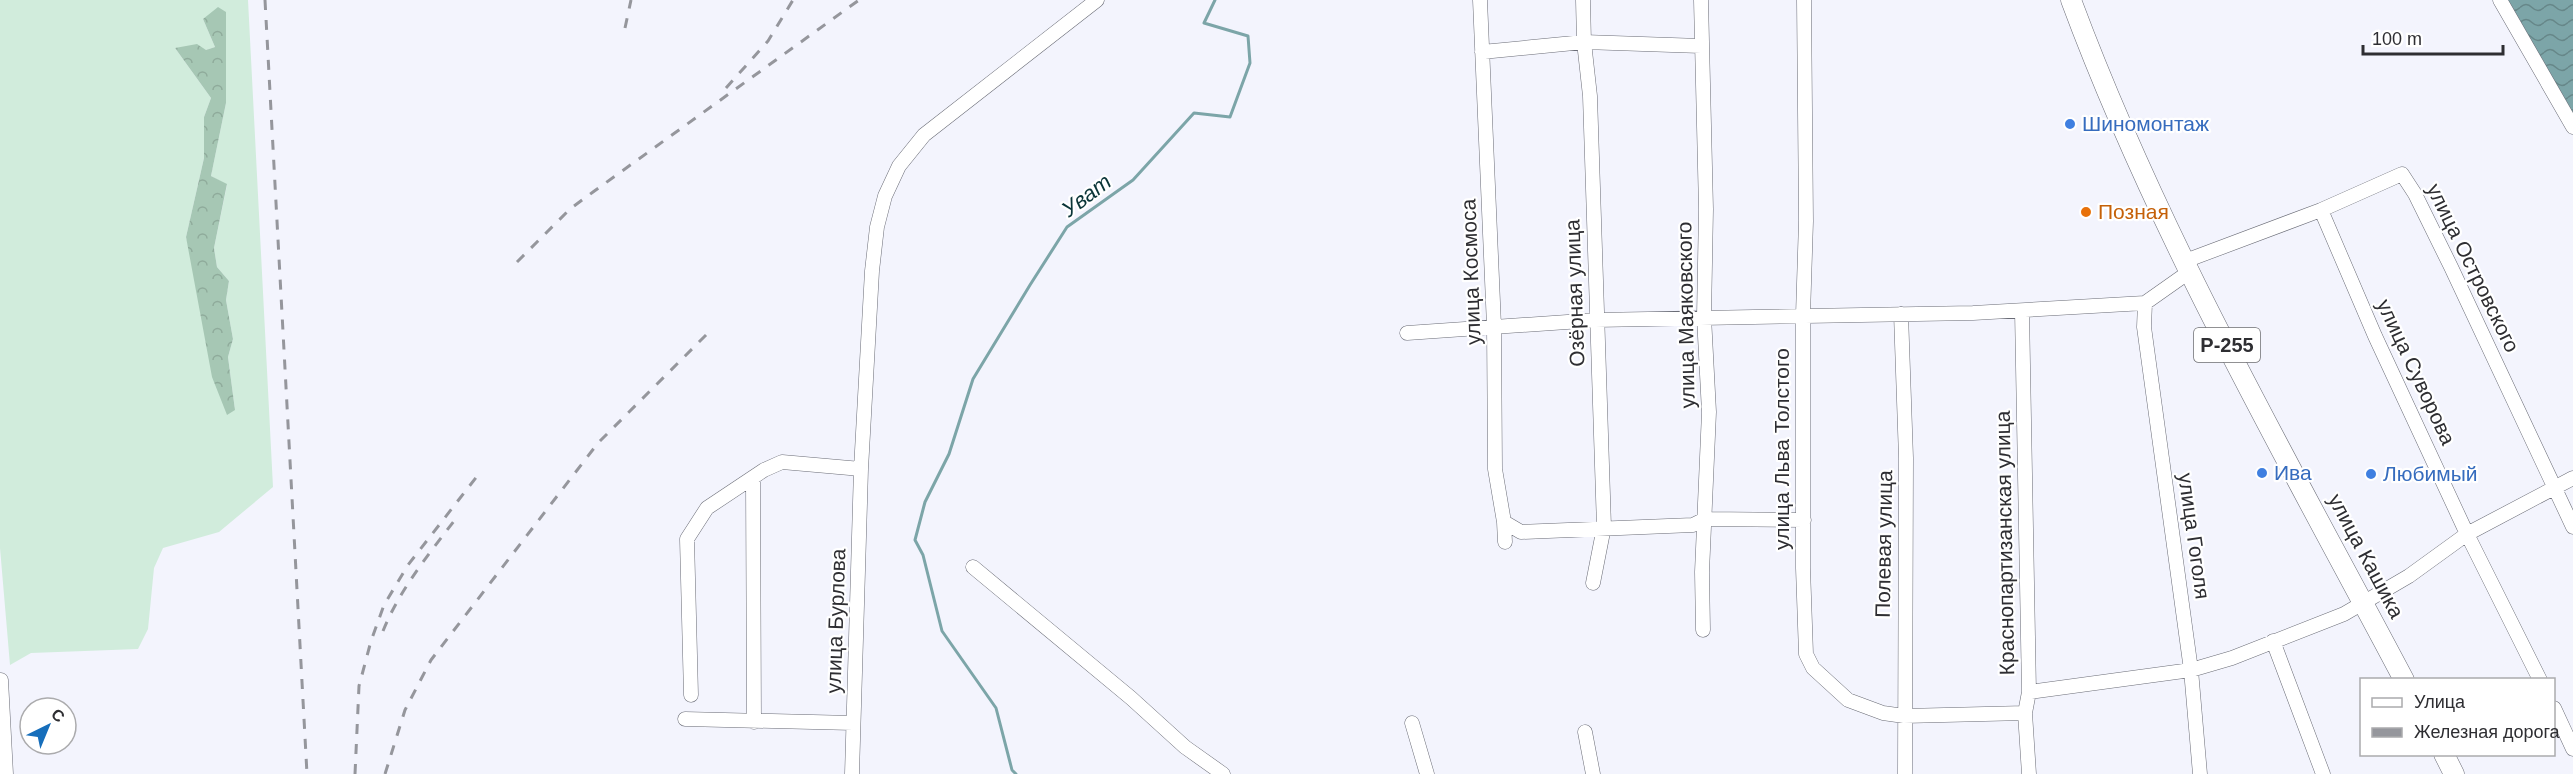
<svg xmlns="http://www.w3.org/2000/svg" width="2573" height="774" viewBox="0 0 2573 774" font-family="Arial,sans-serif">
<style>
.grass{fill:#d1ecdc;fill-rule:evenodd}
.forest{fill:url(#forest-crowns)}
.water{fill:url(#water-waves)}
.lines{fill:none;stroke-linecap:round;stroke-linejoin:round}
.stream{stroke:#7ca5a8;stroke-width:3}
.minor-casing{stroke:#6a6c76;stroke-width:15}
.highway-casing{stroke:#6a6c76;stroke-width:21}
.minor{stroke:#fff;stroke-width:14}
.highway{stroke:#fff;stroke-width:20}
.rail{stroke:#95969c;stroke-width:3;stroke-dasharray:10 10;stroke-linecap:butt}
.shop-dot{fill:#3f7fe0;stroke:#fff;stroke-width:2}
.food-dot{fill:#e8710a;stroke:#fff;stroke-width:2}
.labels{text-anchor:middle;stroke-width:4.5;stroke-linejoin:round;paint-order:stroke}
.shield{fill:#fff;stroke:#6d6d70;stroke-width:1.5}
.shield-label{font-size:20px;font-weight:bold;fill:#2e2e32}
.shop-label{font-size:21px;fill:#366cbe;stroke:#fff;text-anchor:start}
.food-label{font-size:21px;fill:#c56008;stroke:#fff;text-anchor:start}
.street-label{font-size:21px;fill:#2e2e32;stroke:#fff}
.water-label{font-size:22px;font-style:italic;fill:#0a3538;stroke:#fff}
</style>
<defs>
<pattern id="forest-crowns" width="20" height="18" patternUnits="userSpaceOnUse" patternTransform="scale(1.5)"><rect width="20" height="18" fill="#a6c7b4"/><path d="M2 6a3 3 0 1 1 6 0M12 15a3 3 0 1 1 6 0" fill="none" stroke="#8fab9b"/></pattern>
<pattern id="water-waves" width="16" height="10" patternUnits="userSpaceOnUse" patternTransform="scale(1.5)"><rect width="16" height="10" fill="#7ca5a8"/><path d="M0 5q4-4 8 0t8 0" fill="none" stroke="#668789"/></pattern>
</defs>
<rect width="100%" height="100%" fill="#f3f4fd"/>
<!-- grass -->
<path class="grass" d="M0 0H248L273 487 219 532 163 548 154 568 148 629 138 649 31 653 10 665 0 548ZM226 12V103L211 176 227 185 214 248 217 267 229 281 226 300 233 339 228 357 235 410 186 237 204 158V117L211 98 175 48 206 50 215 47 203 19Z"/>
<!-- forest -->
<path class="forest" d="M218 7 226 12V103L211 176 227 184 214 248 217 267 229 281 226 300 233 339 228 357 235 410 227 415 212 377 186 237 204 158V117L211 98 175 48 197 44 206 50 215 47 203 19Z"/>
<!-- water -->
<path class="water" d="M2506 0H2573V113Z"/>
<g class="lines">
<!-- stream -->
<path class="stream" d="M1016 774 1012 770 996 708 942 631 923 555 915 540 925 502 949 454 973 379 1030 285 1067 227 1133 180 1194 113 1230 117 1250 63 1248 36 1204 23 1215 0"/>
<defs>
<path id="minor" d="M1480 0 1494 326 1495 469 1504 522 1505 542
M1583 0 1584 42 1590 96 1604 527 1593 583
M1701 0 1706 209 1704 317 1709 412 1702 572 1703 630
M1804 0 1806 221 1803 315V568L1806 654 1813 668 1848 700 1883 713 1904 716 2025 713
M2500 0 2573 127
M1482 52 1584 42 1701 46
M2321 210 2375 336 2467 534 2540 680
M2185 261 2321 210 2402 174 2415 194 2451 267 2573 527
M2145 303 2144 327 2191 670 2200 774
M2022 311 2029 692 2025 713 2029 774
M1901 314 1906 458 1905 774
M1407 333 1596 320 1973 313 2145 303 2189 272
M753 479 754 722
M1504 522 1521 532 1693 525 1705 519 1804 520
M973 567 1131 698 1185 747 1223 774
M2273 641 2323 774
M1 680 6 774
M2029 692 2191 670 2232 658 2344 614 2409 576 2467 534 2573 478
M691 695 687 539 707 508 764 470 782 462 861 469
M2554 708 2573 749
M685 719 853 723
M1412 723 1427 774
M1585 732 1593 774
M852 774 861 469 872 271 877 227 885 196 899 166 924 135 1097 0"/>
<path id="highway" d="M2071 0C2159 237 2286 457 2404 680
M2444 754 2454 774"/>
</defs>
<!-- minor casing -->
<use href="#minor" class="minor-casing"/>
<!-- highway casing -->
<use href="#highway" class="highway-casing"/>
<!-- minor -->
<use href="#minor" class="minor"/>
<!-- highway -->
<use href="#highway" class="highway"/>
<!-- rail -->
<path class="rail" d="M265 0 307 774
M625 28 631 0
M726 88 768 41 793 0
M517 262 570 209 593 192 859 0
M383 631C399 591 428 555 454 521
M355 774 359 686 371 641 384 605 408 565 478 475
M385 774 405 710 431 660 598 443 711 330"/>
</g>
<!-- markers -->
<g class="shop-dot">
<circle cx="2070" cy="124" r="6"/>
<circle cx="2262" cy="473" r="6"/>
<circle cx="2371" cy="474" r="6"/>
</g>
<circle class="food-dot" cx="2086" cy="212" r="6"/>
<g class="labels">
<!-- shield labels -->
<rect class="shield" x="2194" y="328" width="66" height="34" rx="4.5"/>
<g class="shield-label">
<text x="2227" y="352">Р-255</text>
</g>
<!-- shop labels -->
<g class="shop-label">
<text x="2082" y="131">Шиномонтаж</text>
<text x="2274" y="480">Ива</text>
<text x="2383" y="481">Любимый</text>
</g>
<!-- food labels -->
<g class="food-label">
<text x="2098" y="219">Позная</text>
</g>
<!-- street labels -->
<g class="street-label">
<text transform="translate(2473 268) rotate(64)" y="7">улица Островского</text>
<text transform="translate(1471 272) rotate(-92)" y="7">улица Космоса</text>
<text transform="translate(1575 293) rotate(-92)" y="7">Озёрная улица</text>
<text transform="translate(1686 315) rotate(-91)" y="7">улица Маяковского</text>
<text transform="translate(2416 372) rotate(65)" y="7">улица Суворова</text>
<text transform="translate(1782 449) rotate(-90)" y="7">улица Льва Толстого</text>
<text transform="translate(2194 536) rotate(82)" y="7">улица Гоголя</text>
<text transform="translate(2005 543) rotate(-91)" y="7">Краснопартизанская улица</text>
<text transform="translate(1884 544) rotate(-89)" y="7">Полевая улица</text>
<text transform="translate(2366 556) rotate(62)" y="7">улица Кашика</text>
<text transform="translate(836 621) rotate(-88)" y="7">улица Бурлова</text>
</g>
<!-- water labels -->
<g class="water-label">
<text transform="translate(1086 195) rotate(-37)" y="8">Уват</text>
</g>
</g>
<!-- legend -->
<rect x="2360" y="678" width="195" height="78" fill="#ffffff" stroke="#ababad" stroke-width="1.5"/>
<rect x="2372" y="698" width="30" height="9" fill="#ffffff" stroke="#ababad" stroke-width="1.5"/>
<text x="2414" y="708" font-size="18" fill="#2e2e32">Улица</text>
<rect x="2372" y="728" width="30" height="9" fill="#95969c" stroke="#ababad" stroke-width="1.5"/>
<text x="2414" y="738" font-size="18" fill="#2e2e32">Железная дорога</text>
<!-- north arrow -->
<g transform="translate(48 726) rotate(43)"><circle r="28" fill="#ffffff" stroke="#ababad" stroke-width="1.5"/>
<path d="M0-4.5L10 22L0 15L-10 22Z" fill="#166ebb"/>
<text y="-9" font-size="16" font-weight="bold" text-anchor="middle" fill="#2e2e32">С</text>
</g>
<!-- scale -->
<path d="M2363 45v9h140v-9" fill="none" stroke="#2e2e32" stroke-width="3"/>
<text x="2372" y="45" font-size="18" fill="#2e2e32" stroke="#ffffff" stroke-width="4.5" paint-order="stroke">100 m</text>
</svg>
